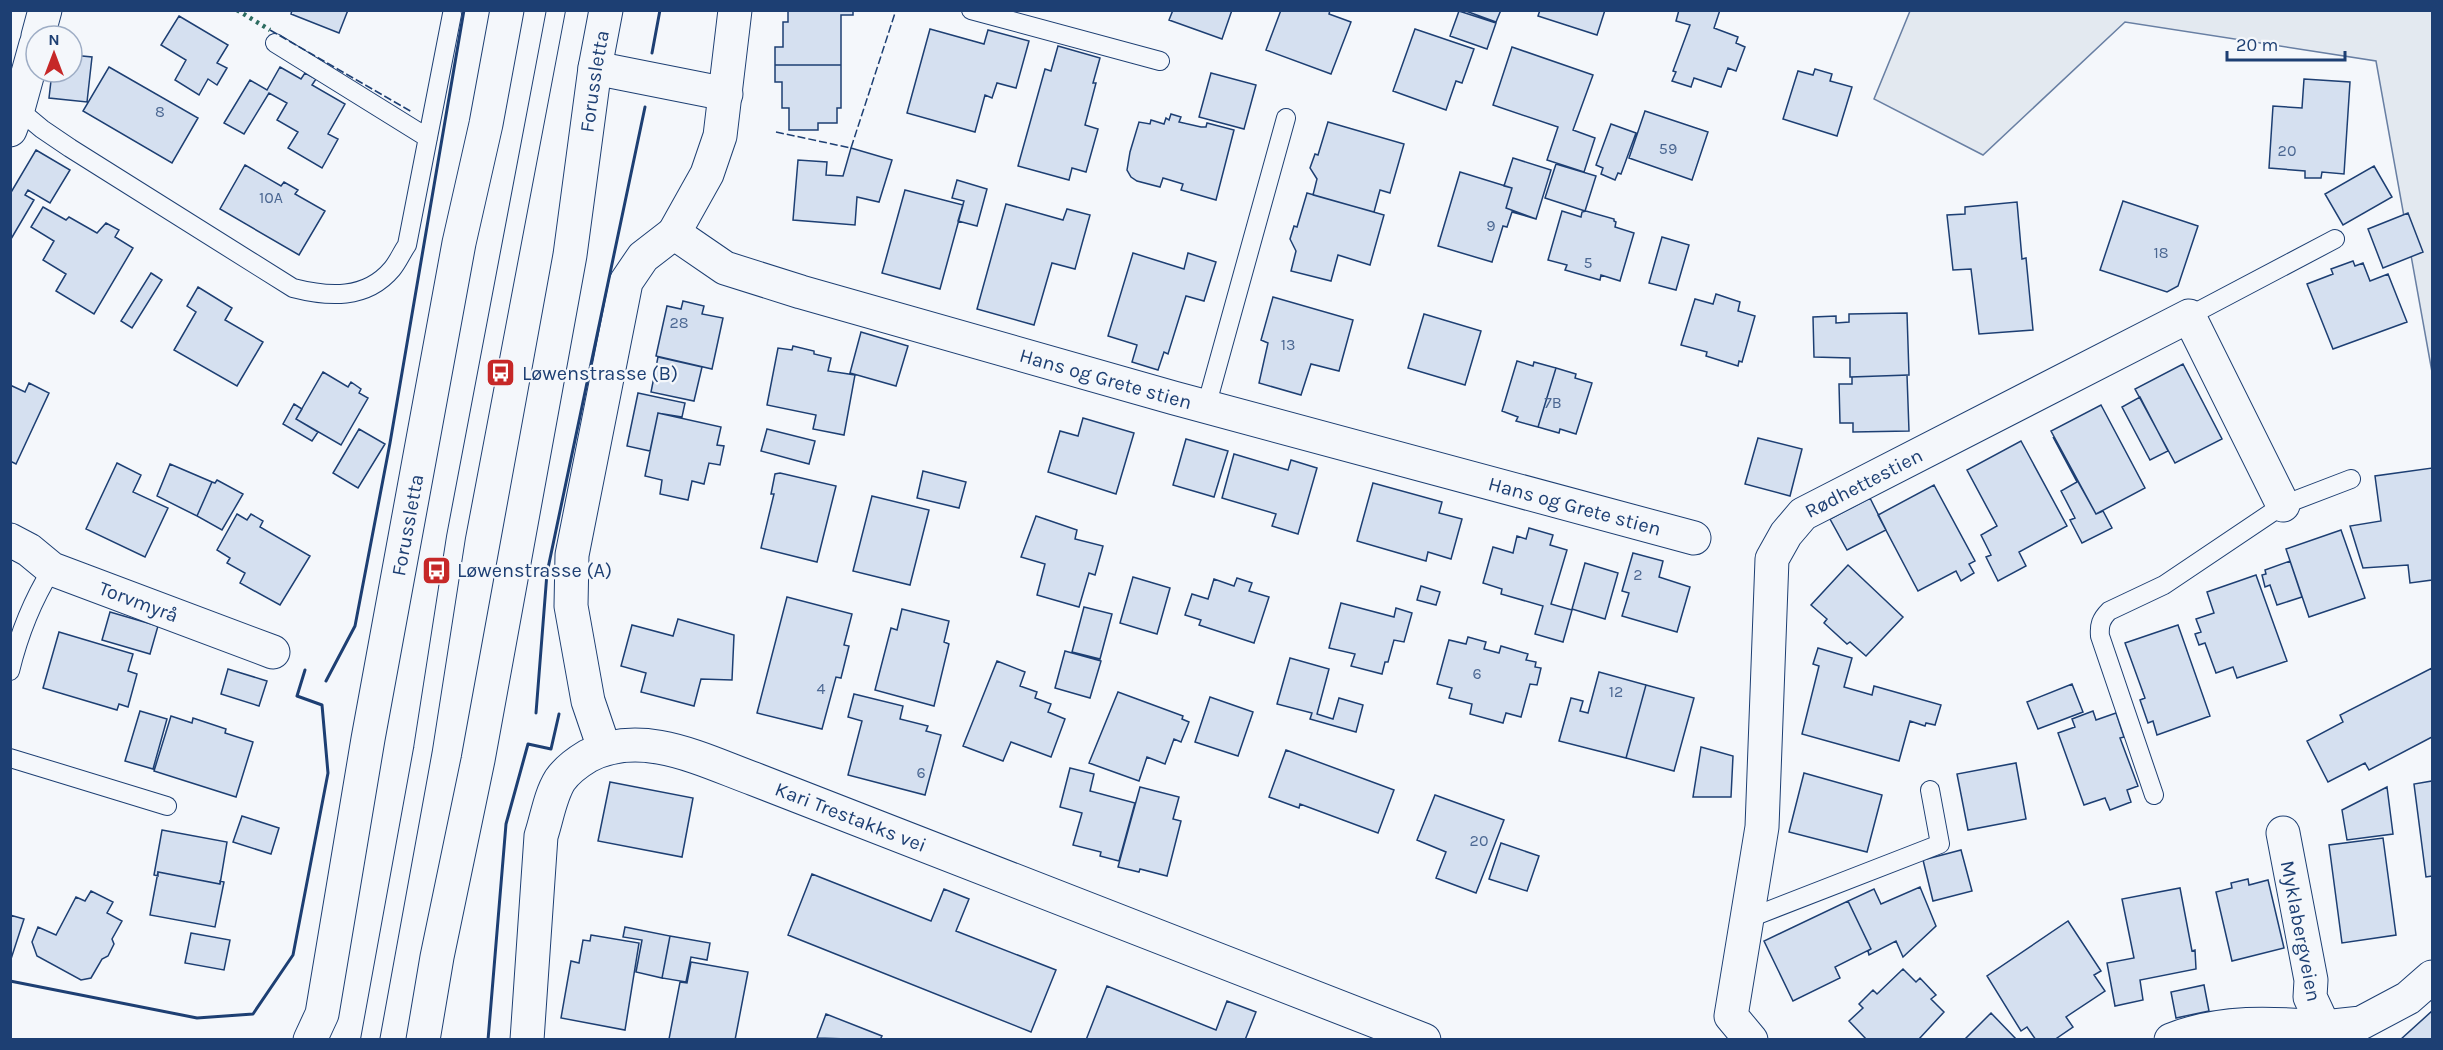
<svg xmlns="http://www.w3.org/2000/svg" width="2443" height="1050" viewBox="0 0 2443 1050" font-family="Karla,sans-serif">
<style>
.green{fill:#e3e9f0;stroke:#687fa3;stroke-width:1.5}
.building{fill:#d5e0f0;stroke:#1d3f73;stroke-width:1.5}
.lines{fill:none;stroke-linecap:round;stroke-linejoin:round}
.lane-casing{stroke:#1d3f73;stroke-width:20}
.street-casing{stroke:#1d3f73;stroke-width:35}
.primary-casing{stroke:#1d3f73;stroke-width:35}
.lane{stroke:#f4f7fb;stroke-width:18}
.street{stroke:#f4f7fb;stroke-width:33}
.primary{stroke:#f4f7fb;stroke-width:33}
.hedge{stroke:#2c6c60;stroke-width:4.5;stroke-dasharray:3 4.5;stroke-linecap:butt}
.fence{stroke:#1d3f73;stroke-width:1.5;stroke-dasharray:8 3;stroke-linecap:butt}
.wall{stroke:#1d3f73;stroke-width:3}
.labels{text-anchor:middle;stroke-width:4.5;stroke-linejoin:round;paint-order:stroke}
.number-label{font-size:16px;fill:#4b6792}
.street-label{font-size:20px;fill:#1d3f73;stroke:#f4f7fb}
.poi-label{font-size:20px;fill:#1d3f73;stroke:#f4f7fb;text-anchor:start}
</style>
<rect width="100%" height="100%" fill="#f4f7fb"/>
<!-- green -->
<path class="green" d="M1910 11H2432V372L2376 61 2125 22 1983 155 1874 99Z"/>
<!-- building -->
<path class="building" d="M292 10H348L339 33 291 14Z
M788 10H853V15H841V65H775V47H783V22H788Z
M1173 10H1232L1222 39 1169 20Z
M1281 10H1330L1329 14 1351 22 1331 74 1266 50Z
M1463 10H1501L1496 22Z
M1540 10H1605L1597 35 1538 16Z
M1679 10H1720L1714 28 1738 37 1736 43 1745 47 1736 71 1728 68 1721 87 1694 78 1691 87 1672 81 1676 72 1673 71 1690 25 1676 21Z
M1459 11 1496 23 1487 49 1450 36Z
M179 16 228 45 217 63 227 68 217 85 208 79 199 95 175 80 186 60 161 45Z
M930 29 984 44 988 30 1029 41 1016 88 997 83 992 98 985 95 975 132 907 113Z
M1415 29 1474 49 1462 83 1456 81 1446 110 1393 91Z
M1058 46 1100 58 1093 83H1096L1085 125 1098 129 1086 172 1072 168 1069 180 1018 166 1045 69 1051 71Z
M1512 47 1593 75 1573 130 1595 138 1584 172 1547 160 1558 127 1493 105Z
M72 55 92 57 87 102 49 98 52 72H72Z
M775 65H841V108H837V123H818V130H789V108H782V82H775Z
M109 67 198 118 172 163 83 111Z
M280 67 301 79 305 73 316 79 312 85 345 104 328 134 338 139 322 168 288 148 298 132 277 120 287 103 269 93 244 134 224 123 250 80 267 90Z
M1815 69 1832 74 1830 81 1852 87 1837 136 1783 119 1798 71 1813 75Z
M1211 73 1256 85 1244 129 1199 117Z
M2304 79 2350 82 2344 174 2322 172 2321 178H2305V171L2269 168 2273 106 2302 108Z
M1645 111 1708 132 1692 180 1629 158Z
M1171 114 1181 117 1179 122 1201 127H1206L1207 123 1234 130 1216 200 1181 190 1183 184 1163 178 1160 187 1137 181 1131 177 1127 170 1130 152 1139 122 1150 124 1151 120 1164 124 1166 118 1169 120Z
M1328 122 1404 144 1390 193 1380 190 1374 212 1313 195 1317 179 1310 168 1315 154 1318 155Z
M1611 124 1636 133 1621 174 1618 173 1615 180 1601 174 1603 168 1596 165Z
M851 148 892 160 879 202 857 197 855 225 793 220 798 160 827 162 826 175 843 176Z
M36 150 70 170 50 203 28 190 25 195 34 200 11 239 10 194Z
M1513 158 1551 170 1536 219 1506 208 1512 188 1504 186Z
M1556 164 1596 176 1585 211 1545 198Z
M245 165 281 186 284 182 298 190 295 194 325 211 299 255 220 209Z
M2374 166 2392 197 2343 225 2325 194Z
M1460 172 1512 188 1506 208 1536 219 1512 212 1507 227 1503 226 1492 262 1438 246Z
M957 180 987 189 977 226 958 221 964 201 952 198Z
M905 190 963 205 940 289 882 273Z
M1307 193 1384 215 1370 265 1338 255 1331 281 1291 271 1296 251 1290 239 1294 226 1297 227Z
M2123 201 2198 226 2178 286 2167 292 2100 270Z
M2017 202 2022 259 2026 258 2033 330 1979 334 1971 269 1953 270 1947 215 1965 214V207Z
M1006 204 1063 220 1067 209 1090 215 1075 269 1052 263 1034 325 977 309Z
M43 207 66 220 69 217 97 233 106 223 119 230 115 237 133 248 94 314 56 291 66 274 43 260 54 241 31 227Z
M1562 211 1581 217 1582 212 1586 211 1614 219V221L1616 222 1615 227 1634 233 1620 281 1601 275 1600 280 1565 270 1567 265 1548 260Z
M2408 213 2423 252 2383 268 2368 229Z
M1662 237 1689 245 1676 290 1649 283Z
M1133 253 1184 269 1188 253 1216 262 1204 301 1186 296 1168 354 1164 352 1158 370 1132 362 1137 345 1108 336Z
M2353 261 2355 266 2363 263 2370 281 2388 274 2407 322 2333 349 2307 284 2333 274 2331 269Z
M151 273 162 280 132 328 121 321Z
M198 287 232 308 225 320 263 342 237 386 174 350 196 312 187 306Z
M1716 294 1740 302 1738 311 1755 316 1742 362 1739 361 1738 366 1706 356 1707 352 1681 345 1695 299 1713 304Z
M1273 297 1353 320 1339 371 1311 364 1301 395 1259 383 1268 343 1261 340Z
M683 301 704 306 702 314 723 318 712 369 656 356 667 306 681 309Z
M1907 313 1909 375 1850 377V358L1814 357 1813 317 1836 316V323L1849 322V314Z
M1424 314 1481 331 1465 385 1408 368Z
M861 332 908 346 896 386 850 373Z
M793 346 814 351V354L831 358 828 371 855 375 844 435 813 429 816 415 767 405 778 348 792 350Z
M658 357 702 367 694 401 651 392Z
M1517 361 1533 366 1534 362 1556 368 1538 427 1516 421 1518 417 1502 411Z
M2183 364 2222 439 2175 463 2135 389Z
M1556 368 1576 374 1575 378 1592 383 1576 434 1560 429 1559 433 1538 427Z
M323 372 348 387 351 382 361 389 359 393 368 398 341 445 296 419Z
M1907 375 1909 431 1853 432V423H1840L1839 384H1852V377Z
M29 383 49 393 16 464 10 461V385L25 392Z
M638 393 685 403 682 417 658 413 650 451 627 446Z
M2140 397 2168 451 2150 460 2122 407Z
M294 404 302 409 296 419 318 432 312 441 283 424Z
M2101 405 2145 488 2096 514 2051 431Z
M658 413 721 427 717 445 724 446 720 465 709 463 704 484 692 481 688 500 660 494 662 480 645 476Z
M1083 418 1134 433 1116 494 1048 472 1060 431 1078 436Z
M359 429 385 444 358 488 333 473Z
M767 429 815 441 809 464 761 451Z
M2053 437 2096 514 2103 511 2112 528 2082 543 2070 520 2075 518 2061 491 2077 482Z
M1758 438 1802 449 1790 496 1745 484Z
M1186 439 1228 451 1214 497 1173 485Z
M2021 441 2067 526 2019 552 2026 566 1998 581 1986 557 1991 555 1981 535 1997 526 1967 470Z
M1234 454 1288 470 1291 460 1317 468 1298 534 1272 526 1276 514 1222 498Z
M117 463 141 475 133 492 168 508 145 557 86 529Z
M170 464 212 482 197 516 157 496Z
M2432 468V580L2410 583 2408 565 2363 568 2350 526 2381 521 2375 476Z
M923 471 966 482 959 508 917 498Z
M780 473 836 486 817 562 761 548 774 494H771L775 474Z
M217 480 243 494 222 530 197 516 212 482 215 483Z
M1373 483 1442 502 1439 513 1462 519 1451 559 1428 552 1426 561 1357 541Z
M1934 485 1975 561 1969 564 1974 573 1961 581 1956 571 1918 591 1878 515Z
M872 496 929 510 910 585 853 571Z
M1870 498 1886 530 1847 550 1830 519Z
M237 514 247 520 251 514 263 521 260 527 310 556 280 605 240 583 245 573 227 563 230 558 217 550Z
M1036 516 1077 530 1075 539 1103 546 1095 575 1089 573 1079 607 1037 595 1045 564 1021 557Z
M1529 528 1553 535 1550 545 1567 550 1551 604 1572 610 1563 642 1535 634 1543 606 1501 594 1502 589 1483 583 1493 547 1513 553 1517 536 1526 539Z
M2341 530 2365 598 2309 617 2286 549Z
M1633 553 1663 561 1659 577 1690 587 1677 632 1622 616 1629 593 1622 591Z
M2290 561 2302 597 2277 605 2270 585 2265 587 2262 575 2266 574 2265 570Z
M1585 563 1618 573 1605 619 1572 609Z
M1848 565 1903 617 1866 656 1850 642 1847 644 1824 623 1827 619 1811 605Z
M2256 575 2287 661 2237 678 2233 667 2216 673 2205 643 2199 645 2195 634 2201 632 2196 619 2214 613 2207 592Z
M1133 577 1170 588 1157 634 1120 623Z
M1237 578 1252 583 1249 591 1269 597 1254 643 1199 625 1201 620 1185 615 1192 594 1208 599 1214 579 1234 586Z
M1421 586 1440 592 1436 605 1417 600Z
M787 597 852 614 844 645 849 646 841 678 836 677 822 729 757 713Z
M1341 603 1394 617 1396 608 1412 613 1404 642 1394 640 1388 662H1385L1382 674 1351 666 1355 654 1329 648Z
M1084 607 1112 614 1100 659 1072 652Z
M902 609 949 621 944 642 949 644 934 706 875 690 891 628 897 630Z
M110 612 158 626 150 654 102 640Z
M678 619 734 635 732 680 701 679 694 706 641 692 646 673 621 666 632 625 673 636Z
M2178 625 2210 716 2157 735 2153 721 2148 723 2140 700 2145 698 2125 643Z
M59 632 133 654 128 671 137 674 128 707 119 704 117 710 43 688Z
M1468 637 1486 642 1484 649 1499 653 1501 646 1528 654 1526 660 1536 662 1535 667 1541 668 1537 685 1530 684 1521 717 1506 713 1503 723 1470 714 1472 704 1449 698 1452 688 1437 684 1449 640 1466 644Z
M1818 648 1852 658 1844 687 1872 695 1874 686 1941 705 1935 725 1926 723 1925 726 1910 721 1899 761 1802 734 1819 666 1813 664Z
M1065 651 1101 661 1090 698 1055 688Z
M1290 658 1329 669 1317 714 1333 719 1339 698 1363 705 1356 732 1310 719 1312 713 1277 704Z
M997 661 1025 672 1020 686 1037 692 1035 698 1051 704 1048 712 1065 719 1051 757 1011 742 1003 761 963 746Z
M2432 668V737L2369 770 2365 763 2328 782 2307 741 2343 722 2340 715Z
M228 669 267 681 259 706 221 694Z
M1599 672 1646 685 1626 758 1559 741 1571 698 1583 701 1580 711 1588 713Z
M2072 684 2083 712 2038 729 2027 702Z
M1646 685 1694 698 1674 771 1626 758Z
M1118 692 1183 716 1182 719 1189 722 1181 742 1174 739 1165 764 1147 757 1139 781 1089 763Z
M854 694 903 706 900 719 928 726 926 731 941 735 925 795 848 775 862 721 848 717Z
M1210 697 1253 712 1238 756 1195 742Z
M140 711 167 719 153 769 125 761Z
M2093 711 2096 720 2116 713 2124 737 2120 738 2138 786 2127 790 2131 802 2110 810 2105 798 2084 805 2058 733 2075 727 2072 719Z
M171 716 192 723 193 718 226 729 225 733 253 742 236 797 154 771Z
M1701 747 1733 756 1731 797H1693Z
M1286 750 1394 790 1378 833 1300 804 1299 808 1269 797Z
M2016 763 2026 819 1968 830 1957 774Z
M1070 768 1094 774 1090 791 1135 803 1119 861 1100 856 1101 852 1073 845 1082 813 1060 807Z
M1804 773 1882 795 1867 852 1789 832Z
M2432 781V876L2426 877 2414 784Z
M610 782 693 798 682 857 598 841Z
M1140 787 1179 797 1173 819 1181 821 1167 876 1140 869 1139 872 1118 867Z
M2387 787 2393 834 2347 840 2342 810Z
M1435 795 1504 820 1476 893 1436 878 1446 852 1417 840Z
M242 816 279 828 271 854 233 842Z
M162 830 227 842 220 884 158 872V876L154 875Z
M2383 838 2396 935 2342 943 2329 845Z
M1501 843 1539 856 1527 891 1489 879Z
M1961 850 1972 891 1933 901 1923 860Z
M158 872 220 884V881L224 882 215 927 150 915Z
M812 874 931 921 944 889 969 899 956 931 1056 970 1031 1032 788 935Z
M2248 879 2249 885 2268 880 2284 948 2232 961 2216 892 2232 888 2231 883Z
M1920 887 1936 926 1903 957 1896 941 1869 955 1868 951 1871 949 1848 901 1874 889 1881 904Z
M2180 888 2192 951 2195 950 2196 969 2140 980 2143 1000 2115 1006 2107 963 2134 958 2122 899Z
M91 891 113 902 107 913 122 921 112 939 114 944 108 956 102 959 91 978 81 980 37 956 32 942 38 927 56 935 76 897 85 901Z
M1848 901 1871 949 1835 967 1840 978 1793 1001 1764 941Z
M10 915 24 919 11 959H10Z
M2068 921 2101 971 2094 975 2105 991 2066 1017 2073 1027 2054 1040H2036L2027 1027 2021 1031 1987 976Z
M625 927 670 936 662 978 636 972 642 940 623 937Z
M191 933 230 940 224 970 185 963Z
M591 935 639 943 625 1030 561 1018 571 961 579 963 583 940 590 941Z
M670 936 710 943 707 960 691 957 686 982 662 978Z
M691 962 748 972 735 1040 669 1039 680 982 687 983Z
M1903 969 1916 982 1920 978 1936 995 1931 999 1944 1012 1919 1039 1867 1040 1849 1021 1863 1008 1859 1004 1873 990 1877 994Z
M2204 985 2209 1011 2176 1018 2171 992Z
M1107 986 1216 1030 1227 1001 1256 1012 1245 1040H1086Z
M2432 1011V1040H2400Z
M1991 1013 2017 1040H1964Z
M826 1014 882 1036 880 1040 817 1038Z"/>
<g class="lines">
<defs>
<path id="lane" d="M971 10 1160 61
M275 43 428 138
M18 109 42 129 70 148 293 288C328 297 366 300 392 269 398 262 402 252 407 245L452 14
M2189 316 2335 239
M1206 407 1286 118
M10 671C19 634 32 601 52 569
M10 758 167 806
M2154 795 2100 636C2099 625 2101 619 2109 611L2164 585 2283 505 2351 479
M1747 919 1940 844 1930 790
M370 1040 423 749 456 537 556 10"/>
<g id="street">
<path id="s1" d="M735 10 720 136 707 174 674 233 725 268 801 292 1174 398 1694 538"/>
<path d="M38 36 45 10"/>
<path d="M595 68 726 94"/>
<path d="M10 130 18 109 36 44"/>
<path id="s2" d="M10 540 29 550 52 569 273 652"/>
<path d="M604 748 588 701 571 606 572 555 626 282 643 257 674 233"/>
<path d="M2283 833 2311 980 2310 997 2324 1027 2361 1023 2408 998 2432 977"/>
<path id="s3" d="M527 1040 541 836C547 818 550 796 560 780 567 770 578 762 588 756 642 728 702 760 754 779L1424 1040"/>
<path id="s4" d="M1751 1040 1731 1016 1762 827 1772 559 1786 534 1803 514 2189 316 2283 505"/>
<path d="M2171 1040C2221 1020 2272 1023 2324 1027L2329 1040"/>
</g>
<g id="primary">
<path id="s5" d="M310 1040 322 1014 368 739 459 243 486 124 507 10"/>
<path id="s6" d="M423 1040 437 957 478 760 570 255 595 68 606 10"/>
</g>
</defs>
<!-- lane casing -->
<use href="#lane" class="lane-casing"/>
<!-- street casing -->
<use href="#street" class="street-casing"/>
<!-- primary casing -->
<use href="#primary" class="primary-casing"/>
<!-- lane -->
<use href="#lane" class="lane"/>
<!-- street -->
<use href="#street" class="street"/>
<!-- primary -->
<use href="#primary" class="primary"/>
<!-- hedge -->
<path class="hedge" d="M237 10 270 30"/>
<!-- fence -->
<path class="fence" d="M270 30 412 112
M776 132 851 148 896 10"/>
<!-- wall -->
<path class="wall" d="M652 53 660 10
M326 681 355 626 390 443 464 10
M536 713 547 573 645 107
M10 981 197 1018 253 1014 293 955 328 773 322 705 297 696 305 670
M488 1040 506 824 528 744 551 749 559 714"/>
</g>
<!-- icons -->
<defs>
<symbol id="bus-square" viewBox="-11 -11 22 22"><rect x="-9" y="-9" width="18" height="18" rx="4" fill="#c62828" stroke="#f4f7fb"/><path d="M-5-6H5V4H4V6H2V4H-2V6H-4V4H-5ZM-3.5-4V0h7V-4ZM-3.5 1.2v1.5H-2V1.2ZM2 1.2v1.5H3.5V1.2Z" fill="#fff"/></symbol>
</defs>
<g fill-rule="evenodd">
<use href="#bus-square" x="484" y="356" width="33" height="33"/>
<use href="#bus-square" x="420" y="554" width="33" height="33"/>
</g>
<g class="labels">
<!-- number labels -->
<g class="number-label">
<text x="160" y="117">8</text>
<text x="1668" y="154">59</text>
<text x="2287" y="156">20</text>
<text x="271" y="203">10A</text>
<text x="1491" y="231">9</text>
<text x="2161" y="258">18</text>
<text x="1588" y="268">5</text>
<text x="679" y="328">28</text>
<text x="1288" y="350">13</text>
<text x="1553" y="408">7B</text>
<text x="1638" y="580">2</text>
<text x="1477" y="679">6</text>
<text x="821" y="694">4</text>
<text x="1616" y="697">12</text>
<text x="921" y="778">6</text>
<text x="1479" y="846">20</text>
</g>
<!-- street labels -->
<g class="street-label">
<text dy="7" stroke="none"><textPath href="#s6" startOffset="974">Forussletta</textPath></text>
<text dy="7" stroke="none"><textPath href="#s1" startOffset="693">Hans og Grete stien</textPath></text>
<text dy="7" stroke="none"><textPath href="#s4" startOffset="614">Rødhettestien</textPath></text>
<text dy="7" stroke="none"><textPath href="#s1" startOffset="1179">Hans og Grete stien</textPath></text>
<text dy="7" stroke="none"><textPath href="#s5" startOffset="525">Forussletta</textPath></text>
<text dy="7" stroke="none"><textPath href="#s2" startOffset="144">Torvmyrå</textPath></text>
<text dy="7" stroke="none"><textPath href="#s3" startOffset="578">Kari Trestakks vei</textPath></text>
<text transform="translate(2301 931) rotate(79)" y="7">Myklabergveien</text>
</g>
<!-- poi labels -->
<g class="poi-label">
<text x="522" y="380">Løwenstrasse (B)</text>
<text x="457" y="577">Løwenstrasse (A)</text>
</g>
</g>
<!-- border -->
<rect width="2443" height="1050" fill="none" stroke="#1d3f73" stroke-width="24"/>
<!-- north arrow -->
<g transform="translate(54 54)"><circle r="28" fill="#f4f7fb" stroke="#9eadc5" stroke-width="1.5"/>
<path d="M0-4.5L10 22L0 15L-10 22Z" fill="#c62828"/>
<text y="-9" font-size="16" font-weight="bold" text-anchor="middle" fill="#1d3f73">N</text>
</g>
<!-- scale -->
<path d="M2227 51v9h118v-9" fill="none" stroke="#1d3f73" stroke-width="3"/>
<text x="2236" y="51" font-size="18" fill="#1d3f73" stroke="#f4f7fb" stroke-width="4.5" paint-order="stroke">20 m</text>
</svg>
